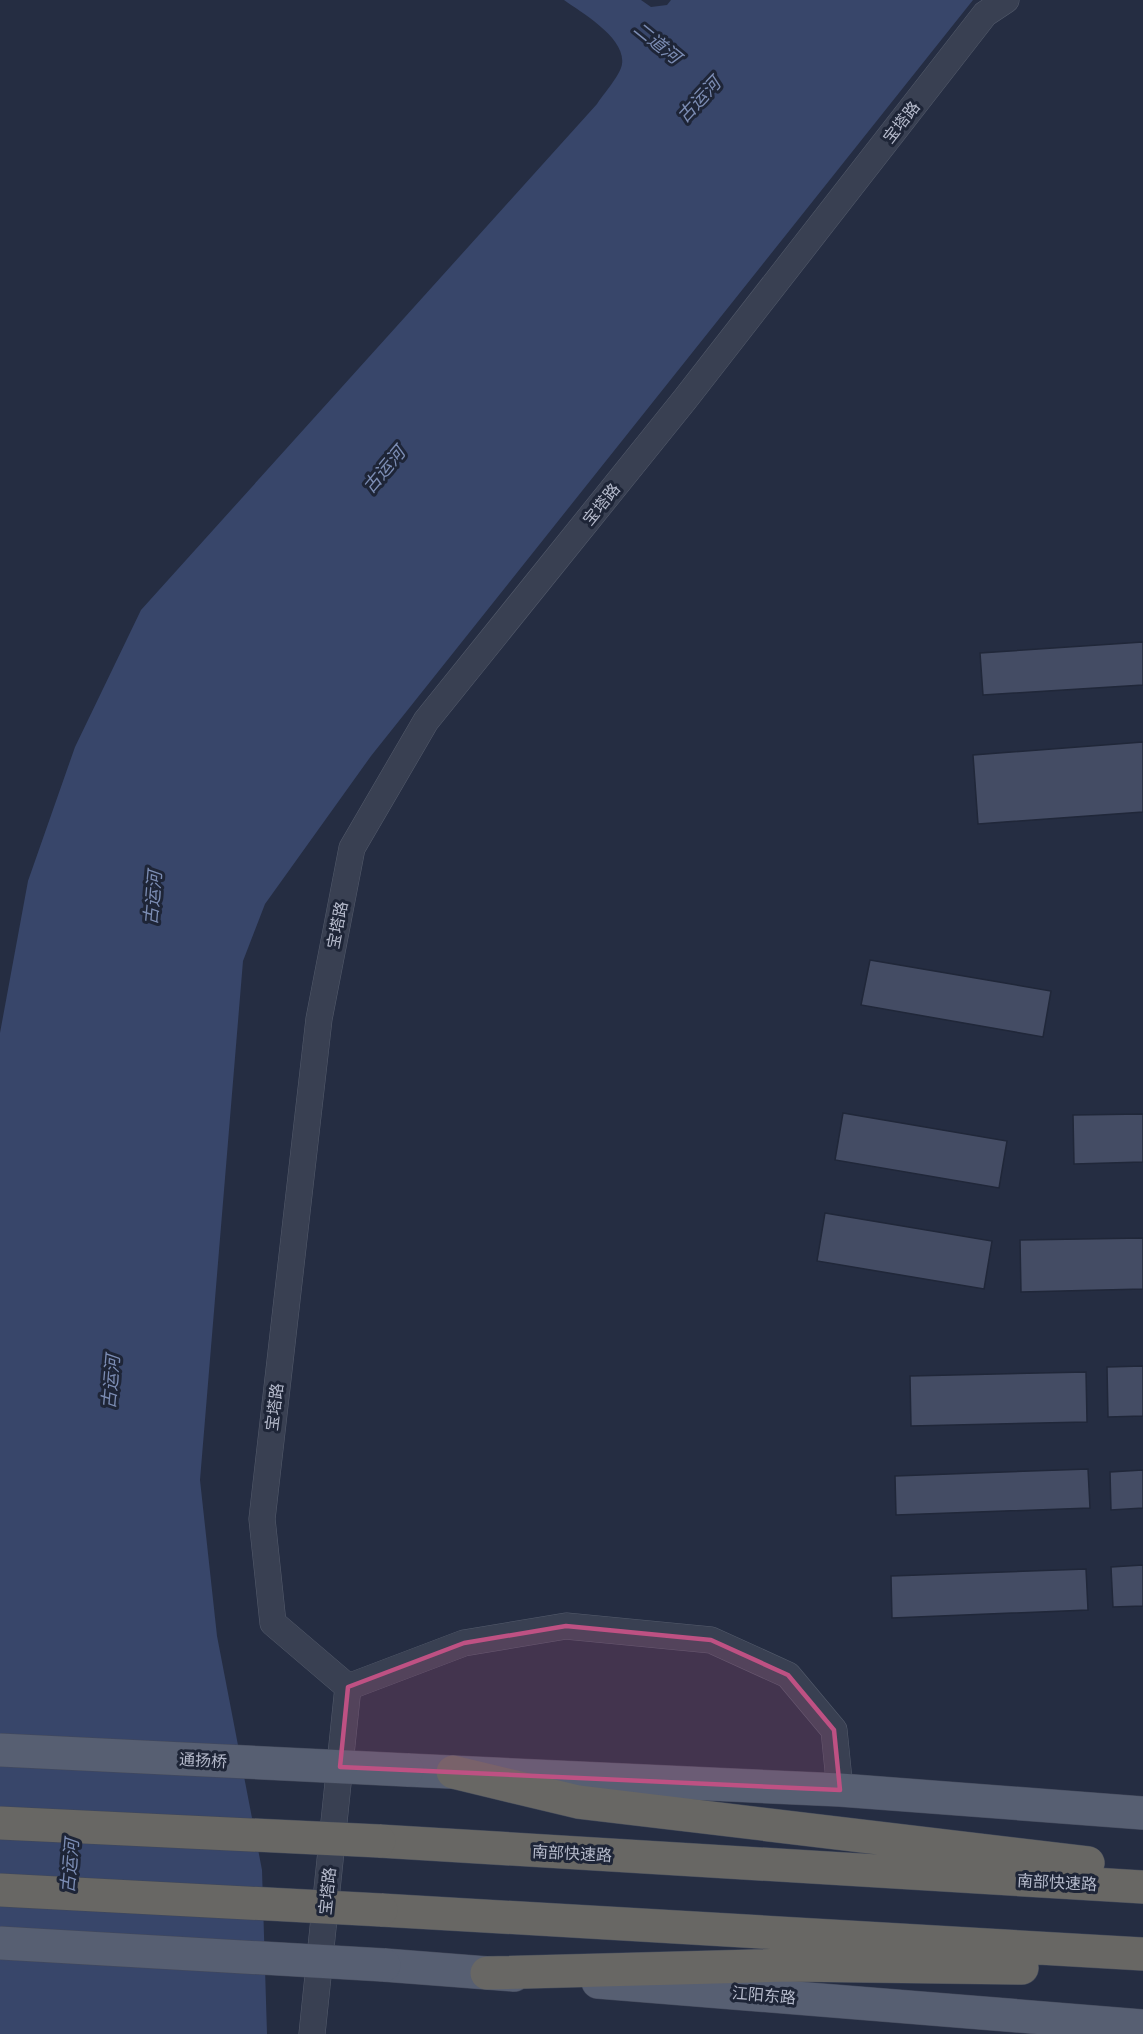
<svg xmlns="http://www.w3.org/2000/svg" width="1143" height="2034" viewBox="0 0 1143 2034" font-family="Helvetica,'Noto Sans SC',sans-serif">
<style>
.water{fill:#38466a}
.building{fill:#444c64;stroke:#202739;stroke-width:1.5}
.lines{fill:none;stroke-linecap:round;stroke-linejoin:round}
.minor-casing{stroke:#545b6c;stroke-width:27}
.primary-casing{stroke:#43495b;stroke-width:34}
.trunk-casing{stroke:#414859;stroke-width:34}
.minor{stroke:#394052;stroke-width:26}
.primary{stroke:#575f72;stroke-width:33}
.trunk{stroke:#686764;stroke-width:33}
.primary-bridge-casing{stroke:#43495b;stroke-width:34;stroke-linecap:butt}
.trunk-bridge-casing{stroke:#414859;stroke-width:34;stroke-linecap:butt}
.primary-bridge{stroke:#575f72;stroke-width:33}
.trunk-bridge{stroke:#686764;stroke-width:33}
.marked{fill:#be5183;fill-opacity:0.2;stroke:#be5183;stroke-width:4.5;stroke-linejoin:round}
.labels{text-anchor:middle;stroke-width:6;stroke-linejoin:round;paint-order:stroke}
.street-label{font-size:16px;fill:#b6bbcc;stroke:#1e2537}
.water-label{font-size:18px;font-style:italic;fill:#7c8db4;stroke:#1e2537}
</style>
<rect width="100%" height="100%" fill="#252d42"/>
<!-- water -->
<path class="water" d="M564 0H641L651 7 667 5 671 0H973L371 756 265 904 243 961 200 1480 217 1636 262 1870 267 2034H0V1033L28 881 75 747 141 610 597 104C603 95 621 74 622 64 626 38 582 13 564 0Z"/>
<!-- building -->
<path class="building" d="M1143 642V685L983 695 980 653Z
M1143 742V812L978 824 973 755Z
M870 960 1051 991 1043 1037 861 1005Z
M843 1113 1007 1141 999 1188 835 1160Z
M1143 1114V1162L1074 1164 1073 1115Z
M825 1213 992 1241 984 1289 817 1261Z
M1143 1238V1289L1021 1292 1020 1240Z
M1143 1366V1416L1108 1417 1107 1367Z
M1086 1372 1087 1422 911 1426 910 1376Z
M1088 1469 1090 1508 896 1515 895 1476Z
M1143 1470V1508L1111 1510 1110 1472Z
M1143 1565V1606L1113 1607 1111 1567Z
M1086 1569 1088 1610 892 1618 891 1576Z"/>
<g class="lines">
<defs>
<path id="minor" d="M348 1687 464 1643 566 1626 711 1640 788 1675 834 1730 840 1790
M312 2034 348 1687 273 1623 262 1519 319 1019 352 848 426 721 686 398 985 14 1006 0"/>
<path id="primary" d="M407 1770 840 1790 1143 1813
M384 1965 514 1975
M598 1982 1143 2026"/>
<path id="trunk" d="M453 1772 578 1802 1088 1863
M379 1841 1143 1887
M381 1910 1143 1954
M487 1973 788 1965 1022 1968"/>
</defs>
<!-- minor casing -->
<use href="#minor" class="minor-casing"/>
<!-- primary casing -->
<use href="#primary" class="primary-casing"/>
<!-- trunk casing -->
<use href="#trunk" class="trunk-casing"/>
<!-- minor -->
<use href="#minor" class="minor"/>
<!-- primary -->
<use href="#primary" class="primary"/>
<!-- trunk -->
<use href="#trunk" class="trunk"/>
<defs>
<path id="primary-bridge" d="M0 1750 407 1770
M0 1943 384 1965"/>
<path id="trunk-bridge" d="M0 1823 379 1841
M0 1890 381 1910"/>
</defs>
<!-- primary-bridge casing -->
<use href="#primary-bridge" class="primary-bridge-casing"/>
<!-- trunk-bridge casing -->
<use href="#trunk-bridge" class="trunk-bridge-casing"/>
<!-- primary-bridge -->
<use href="#primary-bridge" class="primary-bridge"/>
<!-- trunk-bridge -->
<use href="#trunk-bridge" class="trunk-bridge"/>
</g>
<!-- marked area -->
<path class="marked" d="M566 1626 711 1640 788 1675 834 1730 840 1790 340 1767 348 1687 464 1643Z"/>
<g class="labels">
<!-- street labels -->
<g class="street-label">
<text transform="translate(901 122) rotate(-52)" y="6">宝塔路</text>
<text transform="translate(601 504) rotate(-51)" y="6">宝塔路</text>
<text transform="translate(337 925) rotate(-79)" y="6">宝塔路</text>
<text transform="translate(274 1407) rotate(-83)" y="6">宝塔路</text>
<text transform="translate(203 1760) rotate(3)" y="6">通扬桥</text>
<text transform="translate(572 1853) rotate(3)" y="6">南部快速路</text>
<text transform="translate(1057 1882) rotate(3)" y="6">南部快速路</text>
<text transform="translate(327 1891) rotate(-84)" y="6">宝塔路</text>
<text transform="translate(764 1995) rotate(5)" y="6">江阳东路</text>
</g>
<!-- water labels -->
<g class="water-label">
<text transform="translate(657 43) rotate(39)" y="6">二道河</text>
<text transform="translate(699 100) rotate(-47)" y="6">古运河</text>
<text transform="translate(384 470) rotate(-50)" y="6">古运河</text>
<text transform="translate(153 898) rotate(-85)" y="6">古运河</text>
<text transform="translate(111 1382) rotate(-85)" y="6">古运河</text>
<text transform="translate(70 1866) rotate(-85)" y="6">古运河</text>
</g>
</g>
</svg>
